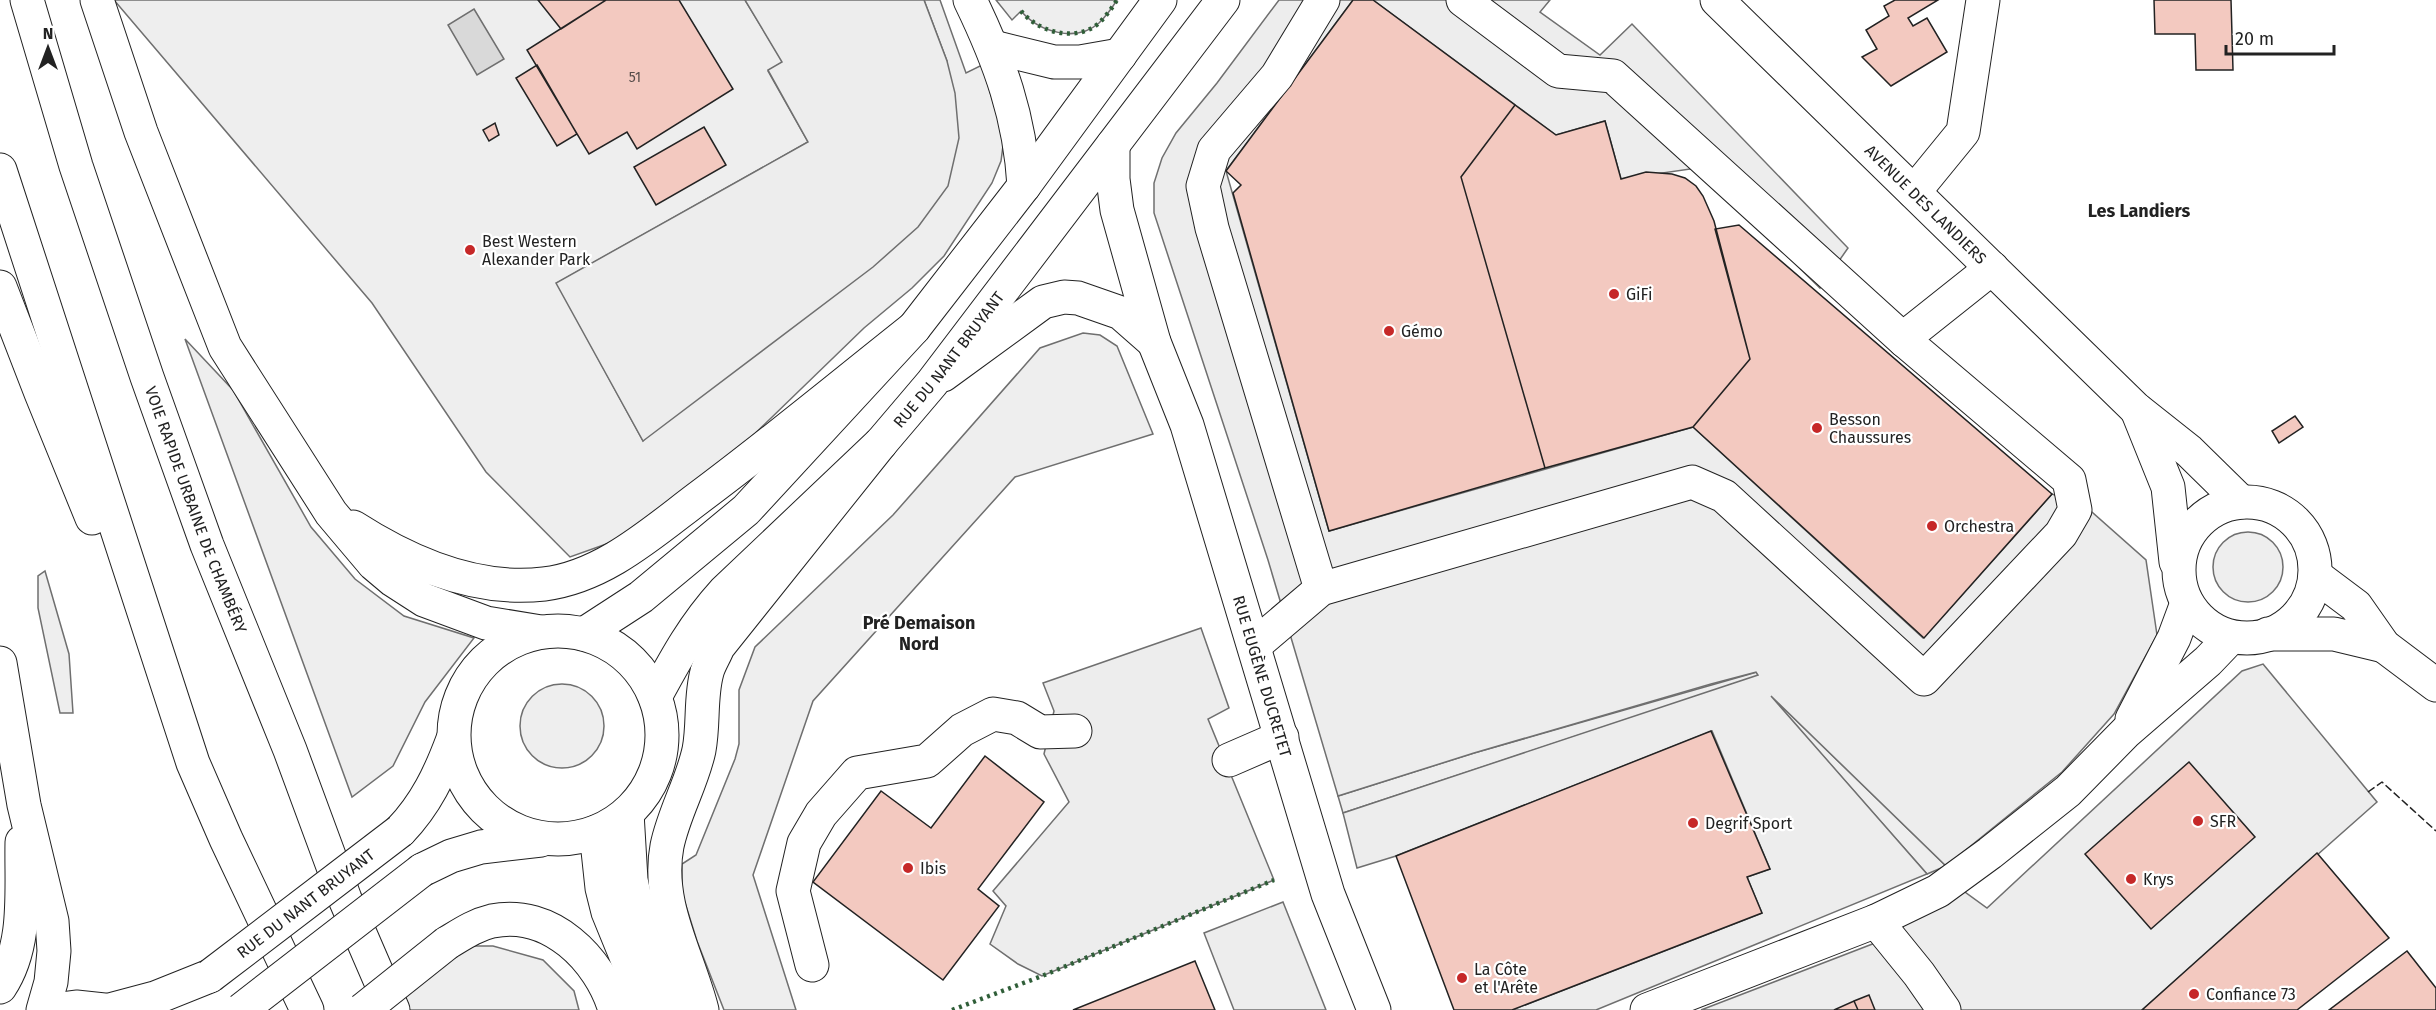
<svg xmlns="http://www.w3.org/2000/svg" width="2436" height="1010" viewBox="0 0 2436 1010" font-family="'Fira Sans',sans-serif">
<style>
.green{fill:#eee;stroke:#6f6f6f;stroke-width:1.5}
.parking{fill:#ededed;stroke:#6f6f6f;stroke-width:1.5}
.water{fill:#d9d9d9;stroke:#6f6f6f;stroke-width:1.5}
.building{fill:#f3c9c0;stroke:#222;stroke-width:1.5}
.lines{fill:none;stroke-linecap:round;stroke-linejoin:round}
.minor-casing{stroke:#222;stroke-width:35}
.major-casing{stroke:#222;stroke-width:35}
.highway-casing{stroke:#222;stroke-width:35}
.minor{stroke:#fff;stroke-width:33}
.major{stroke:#fff;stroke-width:33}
.highway{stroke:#fff;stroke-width:33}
.major-bridge-casing{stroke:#222;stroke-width:35;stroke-linecap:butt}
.highway-bridge-casing{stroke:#222;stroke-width:35;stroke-linecap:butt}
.major-bridge{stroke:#fff;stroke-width:33}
.highway-bridge{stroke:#fff;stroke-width:33}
.hedge{stroke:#2f5e38;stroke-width:4.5;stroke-dasharray:3 4.5;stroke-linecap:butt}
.fence{stroke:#222;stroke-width:1.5;stroke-dasharray:8 3;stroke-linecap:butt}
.poi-dot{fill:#c62828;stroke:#fff;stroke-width:2}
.labels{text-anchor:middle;stroke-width:4.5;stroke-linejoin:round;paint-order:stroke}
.number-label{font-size:14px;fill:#564c4a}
.street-label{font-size:16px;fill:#222;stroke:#fff}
.poi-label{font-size:16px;fill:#222;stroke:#fff;text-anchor:start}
.neighbourhood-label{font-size:18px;font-weight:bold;fill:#222;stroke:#fff}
</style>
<rect width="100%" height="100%" fill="#fff"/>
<!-- green -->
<path class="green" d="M114 0H745L783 62 768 71 808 142 557 283 643 441 947 61 924 0H940L966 73 982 65 1004 138 1001 161 992 183 944 256 912 288 864 328 738 450 676 499 612 542 570 557 486 472 372 303Z
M996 0H1117C1112 8 1106 16 1099 23 1076 43 1039 32 1021 11L1012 20Z
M1083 333 1100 335 1117 346 1153 434 1015 477 813 701 753 875 796 1010H724L697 941 682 893V864L696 855 735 759 739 744V690L755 647 893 515 1040 348Z
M185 339 233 390 311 527 355 579 404 616 474 638 425 702 393 766 352 797Z
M2213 567a35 35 0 1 1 70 0a35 35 0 1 1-70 0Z
M45 571 69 654 73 713H60L38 608V576Z
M1757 672 1758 676 1343 813 1338 796 1474 753Z
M520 726a42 42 0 1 1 84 0a42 42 0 1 1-84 0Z
M1763 688 1946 866 1927 874Z
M461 946H493L543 960 574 991 579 1010H381Z"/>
<!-- parking -->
<path class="parking" d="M745 0H924L947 61 955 93 959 138 948 186 918 227 873 267 643 441 556 283 808 142 768 70 782 62Z
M1279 0H1353L1226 171 1329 531 1693 427 1923 638 2052 494 2084 505 2146 560 2157 635 2114 714 2062 772 1946 866 1771 696 1927 874 1596 1010H1512L1762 913 1747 877 1770 869 1712 731 1396 856 1357 868 1343 813 1758 675 1756 672 1711 684 1474 753 1338 796 1268 560 1154 213V183L1162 158 1176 133 1217 83Z
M1373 0H1550L1540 12 1600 55 1632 24 1848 248 1820 288 1697 168 1621 179 1605 121 1556 135Z
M1201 628 1229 708 1208 719 1274 880 1042 976 1018 964 990 944 1006 906 993 891 1069 802 1044 754 1054 711 1043 683Z
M2263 664 2377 802 2142 1010H1701L1875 943 1962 890 1987 908 2242 671Z
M1283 902 1326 1010H1234L1204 933Z"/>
<!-- water -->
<path class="water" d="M474 9 504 59 477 75 448 25Z"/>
<!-- building -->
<path class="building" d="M538 0H606L561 29Z
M606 0H679L733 89 637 149 627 132 589 154 527 50Z
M1353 0H1373L1515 105 1461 177 1545 468 1329 531 1233 193 1241 185 1226 171Z
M1895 0H1938L1908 18 1913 26 1927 18 1947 52 1891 86 1862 57 1877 49 1866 30 1889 16 1884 6Z
M2154 0H2231L2233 70H2196L2195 34H2155Z
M537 65 577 134 557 146 516 78Z
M1515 105 1556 135 1605 121 1621 179 1646 172 1672 174 1685 178 1696 186 1703 196 1714 221 1750 359 1693 427 1545 468 1461 177Z
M495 123 499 135 489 141 483 130Z
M704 127 726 165 656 205 634 167Z
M1739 225 2052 494 1924 638 1693 427 1750 359 1715 229Z
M2295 416 2303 427 2279 443 2272 431Z
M1711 731 1770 869 1747 877 1762 913 1512 1010H1454L1396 856Z
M985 756 1044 802 978 889 999 906 943 980 813 882 881 791 931 828Z
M2189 762 2255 837 2151 929 2085 854Z
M2317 853 2389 938 2297 1010H2142Z
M2407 951 2436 988V1010H2329Z
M1195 961 1215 1010H1073Z
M1869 995 1875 1010H1858L1854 1001Z
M1854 1001 1858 1010H1834Z"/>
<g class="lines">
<defs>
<g id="minor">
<path d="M970 0C1000 62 1020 117 1024 186"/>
<path d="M1463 0 1558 71 1613 76 1905 341"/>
<path d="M993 47 1054 62H1080L1120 55"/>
<path id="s1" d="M1113 145V179L1117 210 1154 342 1187 425 1328 894 1374 1010"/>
<path d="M1914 192 1963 132 1983 0"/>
<path d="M943 375 1043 302 1064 297 1078 298 1121 313 1154 342"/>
<path d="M1321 589 1212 228 1203 186 1214 150 1277 76 1323 0"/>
<path d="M1255 645 1321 589 1692 482 1724 496 1924 679 2061 534 2075 510 2069 480 1905 341 1914 330 1992 268"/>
<path d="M2132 719 2174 638 2187 603"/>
<path d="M1229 760 1282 737"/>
<path d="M1876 921 1919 974 1944 1010"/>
<path d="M812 965 793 891 804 843 821 814 857 773 927 761 962 730 993 714 1017 718 1040 732 1075 731"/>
<path d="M1647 1010 1876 921 1938 891 1990 853 2068 791 2126 732 2208 661 2231 637"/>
</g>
<g id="major">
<path id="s2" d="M1717 0 2136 409 2189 451 2241 502"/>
<path d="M2137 410 2168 487 2176 562"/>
<circle cx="2247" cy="570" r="68"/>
<path d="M2316 576 2356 606 2384 646 2436 685"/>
<circle cx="558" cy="735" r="104"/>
<path d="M584 634 641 597 746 510 914 328 1024 186 1160 0"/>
<path d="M2268 634H2334L2384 646"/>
<path id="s3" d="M655 697C676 658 694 625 724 592L881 443 932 383 1223 0"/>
<path d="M400 831C426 804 440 774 453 739"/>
<path d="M422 870 451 856 481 847 541 840"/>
<path d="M53 1010 76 1007 104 1010"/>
<path d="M110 1010 155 998 210 976"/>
</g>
<g id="highway">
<path id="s4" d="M27 0 76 166 147 377 207 545 290 750 345 899 393 1010"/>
<path d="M97 0 141 132 225 347 331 513 374 564 393 580 424 600 486 623 541 632"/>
<path d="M0 170 193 763 226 839 307 1010"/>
<path d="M0 287 41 393 92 518"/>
<path d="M353 527C409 563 476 592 544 584 603 577 652 533 697 499 771 444 842 385 914 328"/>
<path d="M0 663 24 805 52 921 54 951 51 982 43 1010"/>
<path d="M627 813 631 880 639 918 671 1010"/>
<path d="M596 832 602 888 608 912 648 1010"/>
<path d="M447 943C462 934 475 925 492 921 550 909 600 959 615 1010"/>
<path d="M0 987C28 945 21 890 22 842"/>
<path d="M702 1010C688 955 656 904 667 846 674 812 692 783 699 750 704 724 700 697 707 672 709 664 715 655 718 647L881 443"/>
</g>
</defs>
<!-- minor casing -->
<use href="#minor" class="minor-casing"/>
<!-- major casing -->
<use href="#major" class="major-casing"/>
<!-- highway casing -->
<use href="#highway" class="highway-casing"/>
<!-- minor -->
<use href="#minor" class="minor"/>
<!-- major -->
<use href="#major" class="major"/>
<!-- highway -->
<use href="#highway" class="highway"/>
<defs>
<g id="major-bridge">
<path id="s5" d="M210 976 400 831"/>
<path d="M241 1010 422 870"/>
</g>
<path id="highway-bridge" d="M363 1010 447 943"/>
</defs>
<!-- major-bridge casing -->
<use href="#major-bridge" class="major-bridge-casing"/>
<!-- highway-bridge casing -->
<use href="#highway-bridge" class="highway-bridge-casing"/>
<!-- major-bridge -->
<use href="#major-bridge" class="major-bridge"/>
<!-- highway-bridge -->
<use href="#highway-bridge" class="highway-bridge"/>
<!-- hedge -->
<path class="hedge" d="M1021 11C1038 32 1076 43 1099 23 1106 16 1112 8 1117 0
M952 1010 1042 976 1274 880"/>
<!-- fence -->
<path class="fence" d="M2368 792 2382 782 2436 831"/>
</g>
<!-- markers -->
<g class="poi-dot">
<circle cx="470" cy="250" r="6"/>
<circle cx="1614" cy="294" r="6"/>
<circle cx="1389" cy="331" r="6"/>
<circle cx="1817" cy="428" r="6"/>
<circle cx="1932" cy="526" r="6"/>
<circle cx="2198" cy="821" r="6"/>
<circle cx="1693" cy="823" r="6"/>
<circle cx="908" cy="868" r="6"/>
<circle cx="2131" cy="879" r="6"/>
<circle cx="1462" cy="978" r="6"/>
<circle cx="2194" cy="994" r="6"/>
</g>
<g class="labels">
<!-- number labels -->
<g class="number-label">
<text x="635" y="82">51</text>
</g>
<!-- street labels -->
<g class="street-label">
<text dy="6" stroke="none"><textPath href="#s2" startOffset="292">AVENUE DES LANDIERS</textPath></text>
<text dy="6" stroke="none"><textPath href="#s3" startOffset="450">RUE DU NANT BRUYANT</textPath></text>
<text dy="6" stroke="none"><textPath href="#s4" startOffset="537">VOIE RAPIDE URBAINE DE CHAMBÉRY</textPath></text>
<text dy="6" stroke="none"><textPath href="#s1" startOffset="554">RUE EUGÈNE DUCRETET</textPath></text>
<text dy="6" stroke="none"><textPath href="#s5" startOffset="120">RUE DU NANT BRUYANT</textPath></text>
</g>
<!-- poi labels -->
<g class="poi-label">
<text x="482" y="247">Best Western<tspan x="482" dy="18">Alexander Park</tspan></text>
<text x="1626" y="300">GiFi</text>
<text x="1401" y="337">Gémo</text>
<text x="1829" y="425">Besson<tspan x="1829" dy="18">Chaussures</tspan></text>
<text x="1944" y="532">Orchestra</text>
<text x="2210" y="827">SFR</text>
<text x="1705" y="829">Degrif Sport</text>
<text x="920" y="874">Ibis</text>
<text x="2143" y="885">Krys</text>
<text x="1474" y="975">La Côte<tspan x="1474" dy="18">et l'Arête</tspan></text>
<text x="2206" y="1000">Confiance 73</text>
</g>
<!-- neighbourhood labels -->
<g class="neighbourhood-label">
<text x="2139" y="217">Les Landiers</text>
<text x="919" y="629">Pré Demaison<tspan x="919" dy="21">Nord</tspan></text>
</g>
</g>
<!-- north arrow -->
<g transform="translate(48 48)" stroke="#ffffff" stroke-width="4.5" paint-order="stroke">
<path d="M0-4.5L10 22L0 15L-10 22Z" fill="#222222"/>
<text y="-9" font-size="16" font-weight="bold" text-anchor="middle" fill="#222222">N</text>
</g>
<!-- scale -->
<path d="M2226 45v9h108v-9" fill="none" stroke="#222222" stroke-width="3"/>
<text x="2235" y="45" font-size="18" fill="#222222" stroke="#ffffff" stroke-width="4.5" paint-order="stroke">20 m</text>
</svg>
